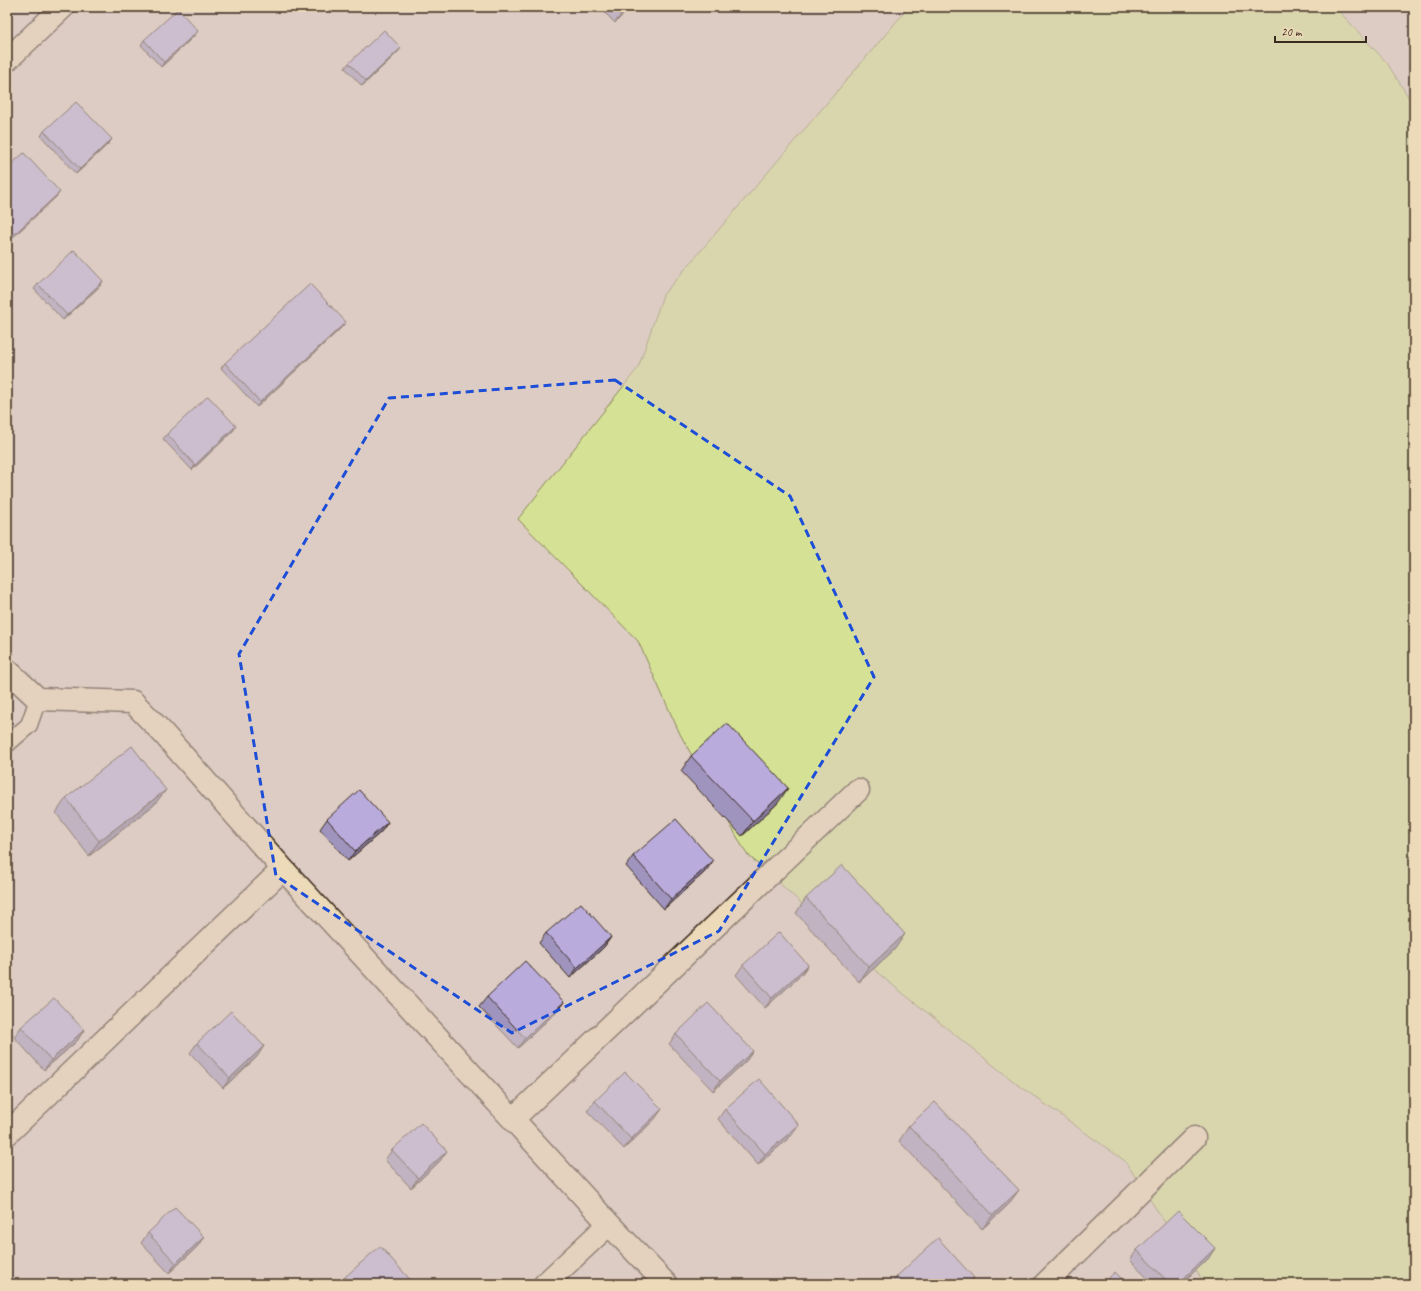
<svg xmlns="http://www.w3.org/2000/svg" width="1421" height="1291" viewBox="0 0 1421 1291" font-family="Caveat,sans-serif">
<style>
.green{fill:#d5e295;stroke:#88865a}
.lines{fill:none;stroke-linecap:round;stroke-linejoin:round}
.lane-casing{stroke:#3b2a1e;stroke-width:19}
.street-casing{stroke:#3b2a1e;stroke-width:25}
.lane{stroke:#eddab8;stroke-width:16}
.street{stroke:#eddab8;stroke-width:22}
.wall{fill:#9f94be;stroke:#3b2a1e}
.shaded-wall{fill:#82789b;stroke:#3b2a1e}
.building{fill:#b9acdd;stroke:#3b2a1e}
.marked{fill:none;stroke:#1d4ed8;stroke-width:3;stroke-dasharray:8 5;stroke-linejoin:round}
</style>
<rect width="100%" height="100%" fill="#ddccc3"/>
<filter id="ink" filterUnits="userSpaceOnUse"><feTurbulence type="fractalNoise" baseFrequency=".025" numOctaves="2"/><feDisplacementMap in="SourceGraphic" scale="8" xChannelSelector="R" yChannelSelector="G"/><feConvolveMatrix kernelMatrix="1 2 1 2 8 2 1 2 1" color-interpolation-filters="sRGB"/></filter>
<g filter="url(#ink)">
<!-- green -->
<path class="green" d="M909 7H1335L1387 63 1414 106V1284H1205L1125 1161 1017 1084 885 979 746 853 680 734 638 641 518 519 638 368 663 295Z"/>
<g class="lines">
<defs>
<path id="lane" d="M7 744 29 725 38 699"/>
<path id="street" d="M7 60 63 7
M7 670 38 699 133 702 162 732 283 869 609 1224 666 1284
M513 1119 858 790
M7 1134 283 869
M545 1284 609 1224
M1045 1284 1194 1138"/>
</defs>
<!-- lane casing -->
<use href="#lane" class="lane-casing"/>
<!-- street casing -->
<use href="#street" class="street-casing"/>
<!-- lane -->
<use href="#lane" class="lane"/>
<!-- street -->
<use href="#street" class="street"/>
</g>
<!-- wall -->
<path class="wall" d="M599 7H631L615 23Z
M194 36 161 67 141 45 144 40Z
M401 48 397 53 362 86 345 68 349 63Z
M44 131 112 139 108 144 76 174 41 136Z
M103 281 100 286 63 320 34 289 38 284Z
M342 327 257 407 221 368 225 363Z
M236 426 233 431 192 470 163 439 167 434Z
M691 756 778 803 742 836 681 771Z
M66 798 155 804 89 856 56 813Z
M327 819 388 822 381 832 348 861 320 829Z
M633 856 706 871 664 909 626 866Z
M806 898 895 949 859 982 796 913Z
M546 933 611 937 604 947 570 978 539 943Z
M743 965H808L801 975 765 1008 736 975Z
M487 997 564 1002 556 1012 518 1048 479 1007Z
M21 1027 84 1030 77 1041 44 1070 14 1037Z
M676 1034 753 1051 746 1061 713 1091 669 1044Z
M197 1043 257 1057 223 1088 190 1053Z
M595 1101 655 1119 624 1149 587 1111Z
M725 1109 792 1135 758 1165 718 1119Z
M909 1126 1008 1205 982 1229 899 1141Z
M392 1150 440 1161 411 1188 385 1160Z
M148 1233 204 1237 197 1247 169 1273 141 1243Z
M1215 1248 1208 1259 1181 1284H1153L1130 1260 1137 1250Z
M897 1276 974 1278 969 1284H891Z
M345 1277 414 1284H340Z"/>
<!-- shaded-wall -->
<path class="shaded-wall" d="M627 7H631L615 23 622 13Z
M198 31 194 36 161 67 164 62Z
M401 48 397 53 362 86 366 81Z
M112 139 108 144 76 174 80 169Z
M60 192 56 197 7 243V241Z
M103 281 100 286 63 320 67 315Z
M346 322 342 327 257 407 260 402Z
M236 426 233 431 192 470 195 465Z
M788 788 778 803 742 836 753 821Z
M166 790 155 804 89 856 99 841Z
M388 822 381 832 348 861 355 851Z
M713 861 706 871 664 909 671 899Z
M905 934 895 949 859 982 869 967Z
M611 937 604 947 570 978 577 968Z
M808 965 801 975 765 1008 772 998Z
M564 1002 556 1012 518 1048 525 1038Z
M84 1030 77 1041 44 1070 51 1060Z
M264 1046 257 1057 223 1088 230 1078Z
M753 1051 746 1061 713 1091 720 1081Z
M662 1109 655 1119 624 1149 631 1139Z
M799 1125 792 1135 758 1165 765 1154Z
M447 1151 440 1161 411 1188 418 1178Z
M1019 1190 1008 1205 982 1229 993 1215Z
M204 1237 197 1247 169 1273 176 1263Z
M1215 1248 1208 1259 1181 1284H1178Z"/>
<!-- building -->
<path class="building" d="M616 7H627L622 13Z
M178 9 198 31 164 62 144 40Z
M384 30 401 48 366 81 349 63Z
M76 102 112 139 80 169 44 131Z
M24 153 60 192 7 241V168Z
M74 250 103 281 67 315 38 284Z
M310 284 346 322 260 402 225 363Z
M208 396 236 426 195 465 167 434Z
M727 723 788 788 753 821 691 756Z
M132 746 166 790 99 841 66 798Z
M359 790 388 822 355 851 327 819Z
M676 819 713 861 671 899 633 856Z
M842 865 905 934 869 967 806 898Z
M581 903 611 937 577 968 546 933Z
M779 932 808 965 772 998 743 965Z
M525 961 564 1002 525 1038 487 997Z
M54 998 84 1030 51 1060 21 1027Z
M708 1003 753 1051 720 1081 676 1034Z
M231 1011 264 1046 230 1078 197 1043Z
M625 1072 662 1109 631 1139 595 1101Z
M759 1079 799 1125 765 1154 725 1109Z
M935 1102 1019 1190 993 1215 909 1126Z
M421 1123 447 1151 418 1178 392 1150Z
M175 1207 204 1237 176 1263 148 1233Z
M1178 1211 1215 1248 1178 1284H1170L1137 1250Z
M938 1238 974 1278 967 1284H904L897 1276Z
M380 1246 414 1284H352L345 1277Z
M1115 1272 1127 1284H1102Z
M7 1277 14 1284H7Z"/>
</g>
<!-- marked area -->
<path d="M0 0H1421V1291H0ZM615 380 790 496 874 677 719 931 512 1033 276 876 239 654 389 398Z" fill="#ddccc3" fill-opacity=".55" fill-rule="evenodd"/>
<path class="marked" d="M615 380 790 496 874 677 719 931 512 1033 276 876 239 654 389 398Z"/>
<!-- margin -->
<rect width="1421" height="1291" fill="none" stroke="#eddab8" stroke-width="24"/>
<rect x="12" y="12" width="1397" height="1267" fill="none" stroke="#3b2a1e" stroke-width="1.5" filter="url(#ink)"/>
<!-- scale -->
<path d="M1275 36v6h91v-6" fill="none" stroke="#3b2a1e" stroke-width="2"/>
<text x="1281" y="36" font-size="12" fill="#3b2a1e" stroke="#eddab8" stroke-width="3" paint-order="stroke">20 m</text>
</svg>
